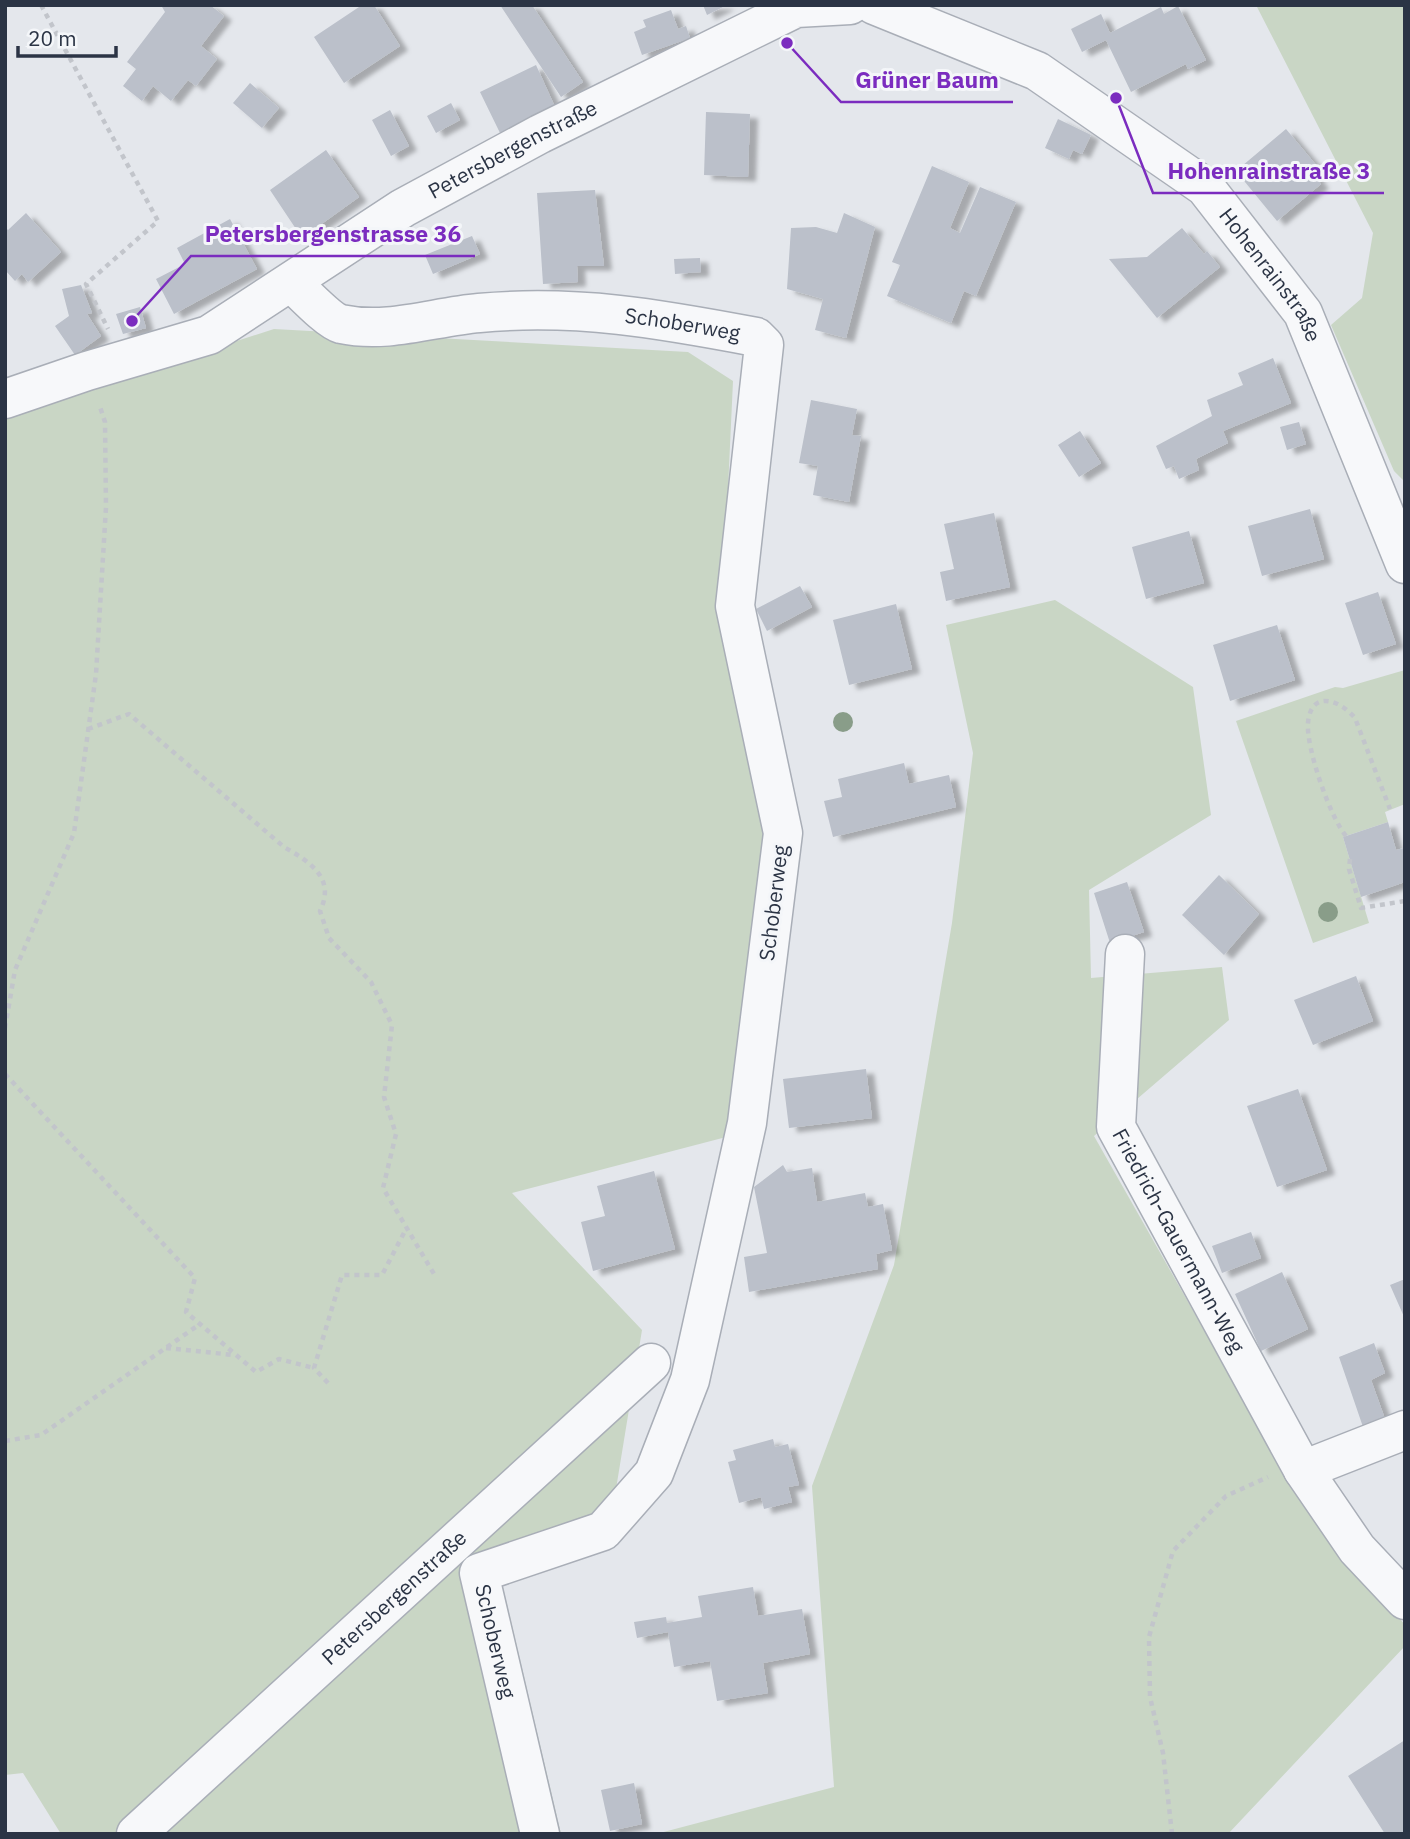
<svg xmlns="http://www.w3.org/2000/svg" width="1410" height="1839" viewBox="0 0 1410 1839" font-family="'IBM Plex Sans',sans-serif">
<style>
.green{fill:#c9d6c5}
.building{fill:#bbc0ca;filter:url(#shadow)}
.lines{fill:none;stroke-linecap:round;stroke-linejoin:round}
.minor-casing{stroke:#a9aeb7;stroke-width:41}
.path{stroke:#c2c5cb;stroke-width:4.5;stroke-dasharray:5 5;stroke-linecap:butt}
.minor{stroke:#f7f8fa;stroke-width:38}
.tree{fill:#899d89}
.labels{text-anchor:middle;stroke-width:6;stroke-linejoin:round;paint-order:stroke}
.street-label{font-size:21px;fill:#2b3445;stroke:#f4f6f9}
.leader{fill:none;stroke:#7b2cbf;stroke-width:2.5}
.callout-dot{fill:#7b2cbf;stroke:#f4f6f9;stroke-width:2.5}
.callout-label{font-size:23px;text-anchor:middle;font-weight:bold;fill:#7b2cbf;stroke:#f4f6f9;stroke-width:6;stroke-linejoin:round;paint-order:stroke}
</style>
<defs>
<filter id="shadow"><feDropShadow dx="8" dy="4.5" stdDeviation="2" flood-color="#0004"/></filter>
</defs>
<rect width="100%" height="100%" fill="#e4e7ec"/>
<!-- green -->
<path class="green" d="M1256 5H1405V482L1394 471 1331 325 1362 298 1373 233Z
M274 329 688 352 733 381 723 597 772 836 730 1136 512 1193 642 1330 607 1544 501 1579 561 1834H61L23 1773 5 1775V416Z
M1055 600 1193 687 1211 815 1089 890 1091 978 1222 967 1229 1020 1094 1136 1293 1487 1405 1625V1646L1228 1834H656L834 1787 812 1486 894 1265 952 923 973 753 946 625Z
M1405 670V804L1385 812 1388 822 1343 837 1369 923 1313 943 1236 721 1335 687 1343 688Z"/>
<!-- building -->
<path class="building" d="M161 5H210L224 16 201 46 217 59 196 86 188 80 171 101 153 86 142 101 123 86 136 69 127 62 165 12Z
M362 5H374L400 46 344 83 314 37Z
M500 5H532L583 82 561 97Z
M703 5H727L707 15Z
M1178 6 1206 60 1188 69 1186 64 1131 92 1106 40 1082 52 1071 29 1101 14 1110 33 1161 7 1164 14Z
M671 10 678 29 686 26 690 38 642 55 634 32 646 27 643 20Z
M536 65 555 107 500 133 480 92Z
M250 83 279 108 262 128 233 103Z
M451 103 460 120 436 133 427 116Z
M390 110 409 146 391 156 372 120Z
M706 112 750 114 748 177 704 175Z
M1058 119 1091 135 1082 154 1073 150 1069 159 1045 148Z
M1286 129 1321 171 1315 177 1321 184 1277 221 1236 171Z
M326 150 359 197 302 238 270 190Z
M932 166 969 182 950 228 960 233 980 187 1016 202 976 296 964 291 951 323 887 296 900 265 892 262Z
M595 190 604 266H577L578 282 543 284 537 193Z
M26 213 61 252 28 282 22 274 15 281 5 270V227L8 230Z
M844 213 875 227 846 338 815 330 823 299 787 289 791 228 816 227 837 233Z
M230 219 257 269 174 314 156 279 185 264 177 248Z
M1182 228 1204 254 1207 251 1220 267 1157 318 1109 259 1147 257Z
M472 236 480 254 433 274 425 255Z
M700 258 701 272 675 274 674 259Z
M81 285 92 313 87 314 101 336 75 355 55 326 69 316 62 289Z
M140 307 146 328 123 334 116 314Z
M1273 358 1291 403 1223 431 1228 443 1196 459 1199 470 1179 479 1174 466 1166 469 1156 446 1212 416 1207 400 1243 385 1238 373Z
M811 400 857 409 852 435 861 436 849 502 813 495 818 466 799 463Z
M1299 422 1306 444 1287 450 1280 427Z
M1080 431 1101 463 1079 477 1058 445Z
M1310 509 1324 559 1262 576 1248 526Z
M994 513 1010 587 946 601 940 572 954 569 944 524Z
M1189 531 1204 583 1146 599 1132 547Z
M800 586 812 607 767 631 756 609Z
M1378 592 1396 644 1363 655 1345 603Z
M896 604 912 669 849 685 833 620Z
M1277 625 1295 680 1230 701 1213 645Z
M904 763 909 784 949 775 956 807 833 837 824 801 842 797 838 779Z
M1388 822 1396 850 1405 848V882L1361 897 1343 837Z
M1219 875 1259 914 1224 955 1182 915Z
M1127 882 1144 932 1110 943 1094 893Z
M1356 976 1373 1021 1313 1045 1294 1000Z
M866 1069 872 1118 789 1128 783 1079Z
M1298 1089 1327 1170 1277 1187 1247 1106Z
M783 1165 787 1172 812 1168 817 1202 865 1193 868 1207 883 1204 892 1250 876 1254 878 1269 749 1292 744 1257 767 1253 754 1187Z
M654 1171 675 1249 593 1271 581 1222 605 1216 597 1186Z
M1251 1232 1261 1258 1222 1273 1212 1246Z
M1282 1272 1308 1329 1261 1351 1235 1294Z
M1405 1279V1319L1390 1285Z
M1374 1343 1385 1373 1371 1380 1385 1419 1363 1427 1339 1357Z
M773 1439 775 1447 788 1444 799 1485 788 1487 792 1502 764 1509 761 1497 739 1503 728 1462 736 1460 733 1450Z
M753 1587 758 1616 802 1609 810 1654 763 1663 768 1693 717 1701 710 1661 674 1667 668 1632 637 1638 634 1622 666 1617 667 1623 702 1617 698 1596Z
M1405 1740V1834H1385L1348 1776Z
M634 1783 642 1824 610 1831 601 1790Z"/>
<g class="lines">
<defs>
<g id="minor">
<path id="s1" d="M874 5 1037 71 1205 187 1303 313 1405 564"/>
<path id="s2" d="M292 283C303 293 329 321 341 324 388 334 433 317 479 313 577 304 661 319 756 337L764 345 735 606 783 833 747 1123 690 1380 654 1473 603 1531 479 1573 540 1834"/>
<path id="s3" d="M5 399 87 371 209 335 403 208 540 134 796 8 850 5"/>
<path id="s4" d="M1125 954 1116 1127 1303 1470 1405 1430"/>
<path d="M1303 1470 1357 1549 1405 1600"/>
<path id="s5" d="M136 1834 651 1363"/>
</g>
</defs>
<!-- minor casing -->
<use href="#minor" class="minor-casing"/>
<!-- path -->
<path class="path" d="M41 5 158 221 86 284 108 329
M88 729 129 714 284 847C310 862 336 878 320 911L329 938 371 982 392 1025 384 1097 396 1134 383 1188 434 1274
M1346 836C1330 817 1306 748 1308 723 1311 689 1340 700 1355 718L1390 809
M1350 859 1349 869 1361 908 1405 901
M5 1028 15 970 74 833 96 674 106 507 105 422 99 404
M5 1074 195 1278 186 1312 256 1372 279 1359 314 1368
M166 1348 234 1355
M328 1383 314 1368 342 1275H382L406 1229
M5 1441 41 1435 200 1324
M1172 1834 1163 1753 1150 1697 1149 1637 1173 1551 1226 1496 1268 1477"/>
<!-- minor -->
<use href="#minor" class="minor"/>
</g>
<!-- trees -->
<g class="tree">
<circle cx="843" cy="722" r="10"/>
<circle cx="1328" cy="912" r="10"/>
</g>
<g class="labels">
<!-- street labels -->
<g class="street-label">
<text dy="7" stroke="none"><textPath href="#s3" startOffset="570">Petersbergenstraße</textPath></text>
<text dy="7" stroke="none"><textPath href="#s1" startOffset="490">Hohenrainstraße</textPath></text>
<text dy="7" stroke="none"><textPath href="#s2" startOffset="408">Schoberweg</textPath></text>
<text transform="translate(774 903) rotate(-83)" y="7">Schoberweg</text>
<text dy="7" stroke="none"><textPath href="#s4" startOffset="303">Friedrich-Gauermann-Weg</textPath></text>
<text dy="7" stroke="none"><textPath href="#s5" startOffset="350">Petersbergenstraße</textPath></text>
<text dy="7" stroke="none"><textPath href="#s2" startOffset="1922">Schoberweg</textPath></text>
</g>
</g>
<!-- callouts -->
<path class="leader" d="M787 43L841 102H1013M1116 98L1153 193H1384M132 321L191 256H475"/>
<g class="callout-dot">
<circle cx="787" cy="43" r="7"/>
<circle cx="1116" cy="98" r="7"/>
<circle cx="132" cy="321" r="7"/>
</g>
<g class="callout-label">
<text x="927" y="88">Grüner Baum</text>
<text x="1269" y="179">Hohenrainstraße 3</text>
<text x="333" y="242">Petersbergenstrasse 36</text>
</g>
<!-- border -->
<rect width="1410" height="1839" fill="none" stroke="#2b3445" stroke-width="14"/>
<!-- scale -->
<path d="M18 46v10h98v-10" fill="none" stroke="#2b3445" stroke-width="3.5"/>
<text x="28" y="46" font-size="21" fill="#2b3445" stroke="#f4f6f9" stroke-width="5" paint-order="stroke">20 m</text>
</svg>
